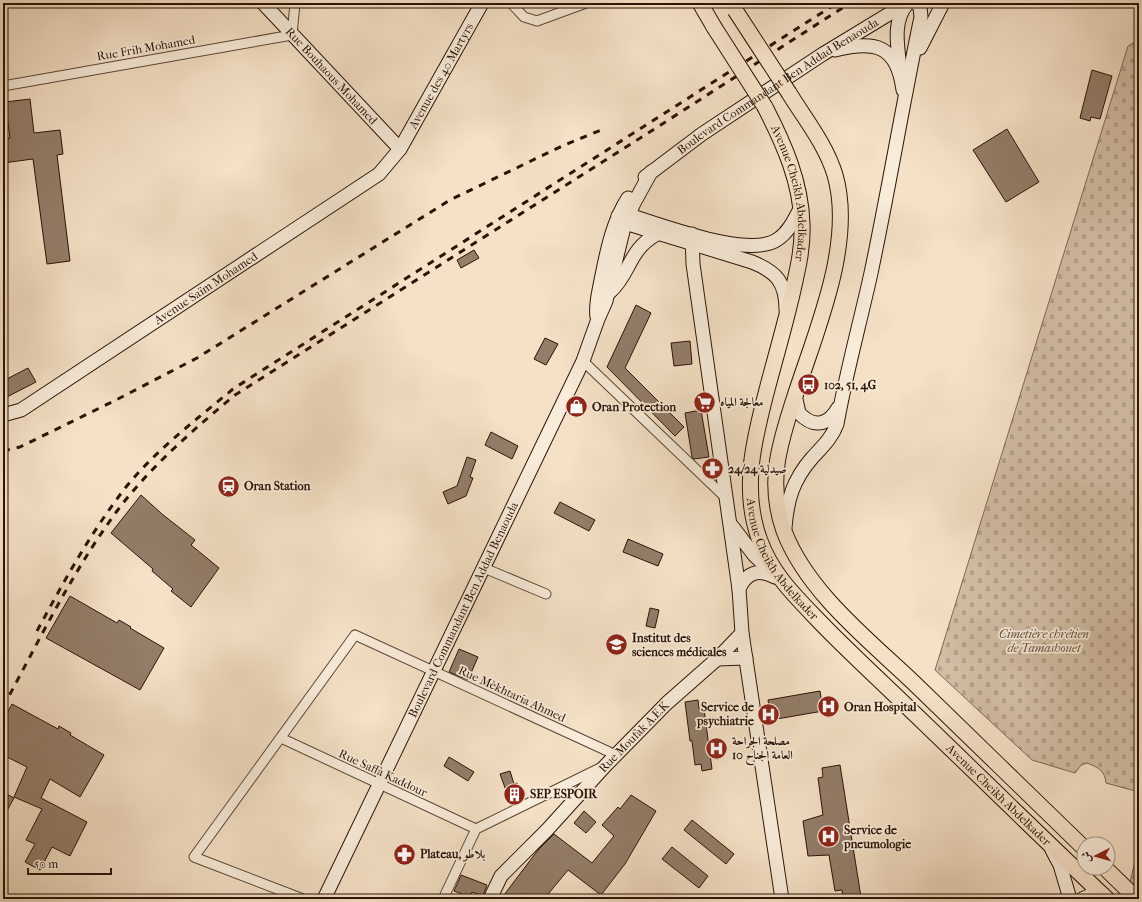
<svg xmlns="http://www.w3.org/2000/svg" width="1142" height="902" viewBox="0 0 1142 902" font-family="'IM FELL French Canon',Amiri,serif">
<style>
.cemetery{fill:url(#cemetery-stones);stroke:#7e6856}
.building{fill:#937e6a;stroke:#2a1306}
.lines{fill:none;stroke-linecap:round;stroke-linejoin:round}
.street-casing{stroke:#5c4636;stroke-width:11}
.secondary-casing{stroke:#2a1306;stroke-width:15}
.primary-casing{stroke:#2a1306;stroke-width:17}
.street{stroke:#f8ecda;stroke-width:9}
.secondary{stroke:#f8ecda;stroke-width:13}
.primary{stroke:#f4e1c6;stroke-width:15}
.rail{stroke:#2a1306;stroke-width:3;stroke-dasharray:7 7;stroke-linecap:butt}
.primary-bridge-casing{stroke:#2a1306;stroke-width:17;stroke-linecap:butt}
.primary-bridge{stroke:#f4e1c6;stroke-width:15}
.labels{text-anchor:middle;stroke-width:3.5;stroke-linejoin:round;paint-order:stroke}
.street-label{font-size:12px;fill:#2a1306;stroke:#f8ecda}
.poi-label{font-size:12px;font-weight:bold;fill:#2a1306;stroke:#f8ecda;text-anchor:start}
.park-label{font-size:12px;font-style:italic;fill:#654f3e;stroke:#f8ecda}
</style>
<defs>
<pattern id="cemetery-stones" width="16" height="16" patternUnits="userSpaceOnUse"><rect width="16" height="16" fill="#d2bea5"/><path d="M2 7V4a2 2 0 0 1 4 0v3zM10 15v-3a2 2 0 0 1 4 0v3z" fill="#b4a28d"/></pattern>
</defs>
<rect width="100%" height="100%" fill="#f4e1c6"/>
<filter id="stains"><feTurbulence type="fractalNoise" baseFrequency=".005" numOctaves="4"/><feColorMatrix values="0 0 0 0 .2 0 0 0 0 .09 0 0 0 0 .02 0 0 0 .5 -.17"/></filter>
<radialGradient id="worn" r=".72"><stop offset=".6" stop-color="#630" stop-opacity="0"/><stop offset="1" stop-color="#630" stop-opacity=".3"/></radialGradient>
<!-- cemetery -->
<path class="cemetery" d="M1139 39V792L1106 783C1105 771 1098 767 1087 763L1081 765 1075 773 1032 760 935 670 1128 46Z
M1139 845V891L1130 882Z"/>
<!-- building -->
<path class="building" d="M1092 70 1112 76 1100 119 1091 117 1090 121 1080 118Z
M30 99 34 133 60 130 63 154 57 155 70 261 47 264 33 159 3 163V139L10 138 5 102Z
M1007 129 1039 182 1006 202 973 150Z
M474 250 479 258 461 268 457 260Z
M636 305 651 313 625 368 684 427 675 436 607 367Z
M545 338 558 344 546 365 534 359Z
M690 341 692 364 674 366 671 343Z
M28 368 36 382 3 399V381Z
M701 410 709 457 694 459 692 457 685 413Z
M491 432 518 446 512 459 485 445Z
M467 457 476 460 470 477 473 478 466 496 448 504 443 492 457 486Z
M141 495 162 514 195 540 191 545 219 568 191 607 171 591 173 589 152 571 153 569 111 533Z
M560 502 595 520 589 531 554 513Z
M628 539 663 554 658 566 623 552Z
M70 596 117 623 119 620 131 627 130 628 164 648 140 690 46 638Z
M650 608 659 610 655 628 646 626Z
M459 649 478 657 468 680 449 672Z
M820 691 823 711 771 720 768 700Z
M698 700 699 709H704L712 769 702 771 701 764 695 765 692 741H690L685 702Z
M12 704 58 729 59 726 71 733 70 735 104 755 80 797 50 779 41 798 87 822 70 856 52 847 40 870 25 862 35 844 26 840 42 809 14 797 27 767 3 755V721Z
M449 757 474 772 468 781 444 766Z
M840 765 861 897 847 899H843L842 890 835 891 829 855 808 856 803 821 823 815 818 778 823 777 822 768Z
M510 771 514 784 517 783 523 799 511 804 500 774Z
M3 792 14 798 3 818Z
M631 795 656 811 625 864 601 895 568 870 544 899H501L538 850 554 834 592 863 614 836 602 825 618 807 620 809Z
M584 811 596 822 586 833 574 823Z
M692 820 734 854 726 864 684 830Z
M672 847 708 876 699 888 662 859Z
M461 875 487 885 483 896 472 892 470 897 454 891Z"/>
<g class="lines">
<defs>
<path id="street" d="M511 3 524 17 537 21 586 3
M3 86 292 35 295 3
M583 361 726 498
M484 568 546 594
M281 738 476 829
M476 829 602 767
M303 899 194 857 355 635 616 755
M443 899 476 829"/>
<g id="secondary">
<path id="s1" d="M263 3 400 149"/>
<path d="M920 48 943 3"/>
<path d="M835 50C875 40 897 45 903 90"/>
<path d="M900 68C898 47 892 22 907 4"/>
<path id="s2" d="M645 177 702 134 823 54 907 3"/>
<path d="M692 234 693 264 739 589 742 633 782 899"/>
<path d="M610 292C631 273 628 250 657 234"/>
<path d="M786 310C786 283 777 272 752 262L625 223 618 216 628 215C661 224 750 260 778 239 789 232 795 218 801 207"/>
<path d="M597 317C595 304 599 292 601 280 607 251 612 223 628 198"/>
<path d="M795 395 799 413C813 428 828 426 838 408"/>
<path id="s3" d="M3 415 21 410 379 174 400 149 482 3"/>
<path d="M732 526 754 555 774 574"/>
<path d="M785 528C787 500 793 480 812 458 822 447 832 438 837 424 846 373 860 323 871 273 889 188 903 102 921 17L920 7 916 3"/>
<path d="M739 589C746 573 758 568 775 577"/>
<path d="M717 659 746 658"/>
<path d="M1052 850 1060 865 1070 899"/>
<path id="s4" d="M324 899 583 361 598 319 606 301 625 223 634 203 651 172"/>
<path id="s5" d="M490 899 501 876 547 830 606 765 667 703 717 659 742 633"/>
<path d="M1082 899 1093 894 1105 899"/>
</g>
<g id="primary">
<path d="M700 3 714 27"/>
<path d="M789 93C805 119 826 145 835 175 855 244 815 333 794 399 779 445 767 483 784 531 807 592 869 640 915 684 971 739 1028 793 1084 848"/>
<path id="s6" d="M765 107C784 144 801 182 802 224 803 247 798 268 793 290 786 321 777 352 769 382 755 435 740 488 760 541 772 574 795 596 819 621 843 646 869 670 894 694 965 762 1035 831 1107 899"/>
<path d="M1105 868 1137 899"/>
</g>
</defs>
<!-- street casing -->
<use href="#street" class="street-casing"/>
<!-- secondary casing -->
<use href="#secondary" class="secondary-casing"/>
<!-- primary casing -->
<use href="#primary" class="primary-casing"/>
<!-- street -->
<use href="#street" class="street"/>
<!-- secondary -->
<use href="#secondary" class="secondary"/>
<!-- primary -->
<use href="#primary" class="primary"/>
<!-- rail -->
<path class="rail" d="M3 451 20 447 114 401 197 358 450 200 562 146 606 128
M37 631C64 581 91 532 126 487 156 450 197 419 233 389L837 3
M3 707C39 641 72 572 117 511 149 468 194 429 235 395L656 128 850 3"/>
<defs>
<path id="primary-bridge" d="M735 10 789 93
M714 27 765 107"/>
</defs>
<!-- primary-bridge casing -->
<use href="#primary-bridge" class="primary-bridge-casing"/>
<!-- primary-bridge -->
<use href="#primary-bridge" class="primary-bridge"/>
</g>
<!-- icons -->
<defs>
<symbol id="bus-disc" viewBox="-11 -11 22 22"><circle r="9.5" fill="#8f2418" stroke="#f8ecda"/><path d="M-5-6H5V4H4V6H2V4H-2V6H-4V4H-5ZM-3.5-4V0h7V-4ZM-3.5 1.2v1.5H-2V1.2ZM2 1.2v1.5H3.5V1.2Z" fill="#fff"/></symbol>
<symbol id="supermarket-disc" viewBox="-11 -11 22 22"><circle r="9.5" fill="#8f2418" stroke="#f8ecda"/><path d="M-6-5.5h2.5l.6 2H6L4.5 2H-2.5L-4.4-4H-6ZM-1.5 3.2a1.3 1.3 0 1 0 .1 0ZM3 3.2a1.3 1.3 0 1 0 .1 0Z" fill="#fff"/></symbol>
<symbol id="shop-disc" viewBox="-11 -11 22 22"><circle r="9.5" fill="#8f2418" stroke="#f8ecda"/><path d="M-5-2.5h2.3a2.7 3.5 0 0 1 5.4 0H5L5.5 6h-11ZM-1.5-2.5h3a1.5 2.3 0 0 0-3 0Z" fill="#fff"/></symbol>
<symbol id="pharmacy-disc" viewBox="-11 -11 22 22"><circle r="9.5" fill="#8f2418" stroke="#f8ecda"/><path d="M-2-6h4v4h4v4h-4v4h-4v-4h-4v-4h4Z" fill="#fff"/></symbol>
<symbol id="station-disc" viewBox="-11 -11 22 22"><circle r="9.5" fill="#8f2418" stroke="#f8ecda"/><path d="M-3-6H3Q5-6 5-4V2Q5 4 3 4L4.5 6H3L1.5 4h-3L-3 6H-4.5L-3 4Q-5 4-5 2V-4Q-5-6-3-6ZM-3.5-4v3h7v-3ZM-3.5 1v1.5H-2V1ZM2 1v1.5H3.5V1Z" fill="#fff"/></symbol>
<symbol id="university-disc" viewBox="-11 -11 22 22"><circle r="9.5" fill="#8f2418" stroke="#f8ecda"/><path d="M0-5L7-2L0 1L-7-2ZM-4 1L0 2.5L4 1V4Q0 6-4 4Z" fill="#fff"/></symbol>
<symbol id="hospital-disc" viewBox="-11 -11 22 22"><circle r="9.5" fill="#8f2418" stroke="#f8ecda"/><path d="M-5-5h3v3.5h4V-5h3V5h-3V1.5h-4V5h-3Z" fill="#fff"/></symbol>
<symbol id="building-disc" viewBox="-11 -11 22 22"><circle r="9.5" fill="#8f2418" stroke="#f8ecda"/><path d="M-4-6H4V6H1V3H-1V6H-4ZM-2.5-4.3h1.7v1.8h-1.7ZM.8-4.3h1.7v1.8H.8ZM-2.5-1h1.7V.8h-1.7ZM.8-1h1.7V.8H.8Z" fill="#fff"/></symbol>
</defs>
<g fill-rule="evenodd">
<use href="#bus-disc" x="796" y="372" width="25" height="25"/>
<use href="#supermarket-disc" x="692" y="390" width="25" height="25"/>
<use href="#shop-disc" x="564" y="394" width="25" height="25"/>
<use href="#pharmacy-disc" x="700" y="456" width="25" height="25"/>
<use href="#station-disc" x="216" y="474" width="25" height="25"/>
<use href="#university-disc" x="604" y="632" width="25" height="25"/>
<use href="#hospital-disc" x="816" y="694" width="25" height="25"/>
<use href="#hospital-disc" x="756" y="702" width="25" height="25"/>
<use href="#hospital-disc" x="704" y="736" width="25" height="25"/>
<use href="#building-disc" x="502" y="782" width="25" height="25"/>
<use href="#hospital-disc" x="816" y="824" width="25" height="25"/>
<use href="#pharmacy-disc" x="392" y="842" width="25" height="25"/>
</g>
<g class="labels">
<!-- street labels -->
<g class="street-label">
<text transform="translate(146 48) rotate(-10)" y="4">Rue Frih Mohamed</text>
<text dy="4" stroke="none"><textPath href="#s1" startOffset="100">Rue Bouhaous Mohamed</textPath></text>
<text dy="4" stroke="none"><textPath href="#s3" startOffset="564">Avenue des 40 Martyrs</textPath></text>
<text dy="4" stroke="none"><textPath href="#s2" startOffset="161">Boulevard Commandant Ben Addad Benaouda</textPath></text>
<text dy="4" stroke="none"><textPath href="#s6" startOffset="91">Avenue Cheikh Abdelkader</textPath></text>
<text dy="4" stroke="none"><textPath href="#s3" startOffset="240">Avenue Saïm Mohamed</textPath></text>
<text dy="4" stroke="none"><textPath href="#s6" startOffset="474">Avenue Cheikh Abdelkader</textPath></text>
<text dy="4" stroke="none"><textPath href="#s4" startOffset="321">Boulevard Commandant Ben Addad Benaouda</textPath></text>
<text transform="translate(512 694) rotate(25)" y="4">Rue Mèkhtaria Ahmed</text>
<text dy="4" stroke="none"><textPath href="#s5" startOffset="218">Rue Moufak A.E.K</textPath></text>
<text transform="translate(383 773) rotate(25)" y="4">Rue Saffa Kaddour</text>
<text dy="4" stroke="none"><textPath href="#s6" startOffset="798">Avenue Cheikh Abdelkader</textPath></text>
</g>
<!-- poi labels -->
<g class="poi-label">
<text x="824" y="389">102, 51, 4G</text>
<text x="720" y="406">معالجة المياه</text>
<text x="592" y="411">Oran Protection</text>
<text x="728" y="473">صيدلية 24/24</text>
<text x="244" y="490">Oran Station</text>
<text x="632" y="642">Institut des<tspan x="632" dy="14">sciences médicales</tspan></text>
<text x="754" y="711" text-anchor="end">Service de<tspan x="754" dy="14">psychiatrie</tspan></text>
<text x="844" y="711">Oran Hospital</text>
<text x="732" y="745">مصلحة الجراحة<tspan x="732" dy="14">العامة الجناح 10</tspan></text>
<text x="530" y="798">SEP ESPOIR</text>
<text x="844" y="834">Service de<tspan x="844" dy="14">pneumologie</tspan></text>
<text x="420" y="858">Plateau, بلاطو</text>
</g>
<!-- park labels -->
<g class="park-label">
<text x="1044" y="638">Cimetière chrétien<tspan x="1044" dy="14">de Tamashouet</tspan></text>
</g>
</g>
<!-- margin -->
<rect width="1142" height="902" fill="none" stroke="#f4e1c6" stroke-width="16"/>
<rect x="4" y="4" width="1134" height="894" fill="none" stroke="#2a1306" stroke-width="2"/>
<rect x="8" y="8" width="1126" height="886" fill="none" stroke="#2a1306"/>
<!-- north arrow -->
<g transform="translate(1096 856) rotate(264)"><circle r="19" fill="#f8ecda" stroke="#a69585"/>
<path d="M0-3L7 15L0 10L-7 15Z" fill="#8f2418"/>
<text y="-6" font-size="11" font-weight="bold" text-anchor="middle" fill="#2a1306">ش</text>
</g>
<!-- scale -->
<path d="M28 868v6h83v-6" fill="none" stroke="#2a1306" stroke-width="2"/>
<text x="34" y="868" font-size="12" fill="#2a1306" stroke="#f8ecda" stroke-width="3" paint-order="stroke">50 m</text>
<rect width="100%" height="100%" filter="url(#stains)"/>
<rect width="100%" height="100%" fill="url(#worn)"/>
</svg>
